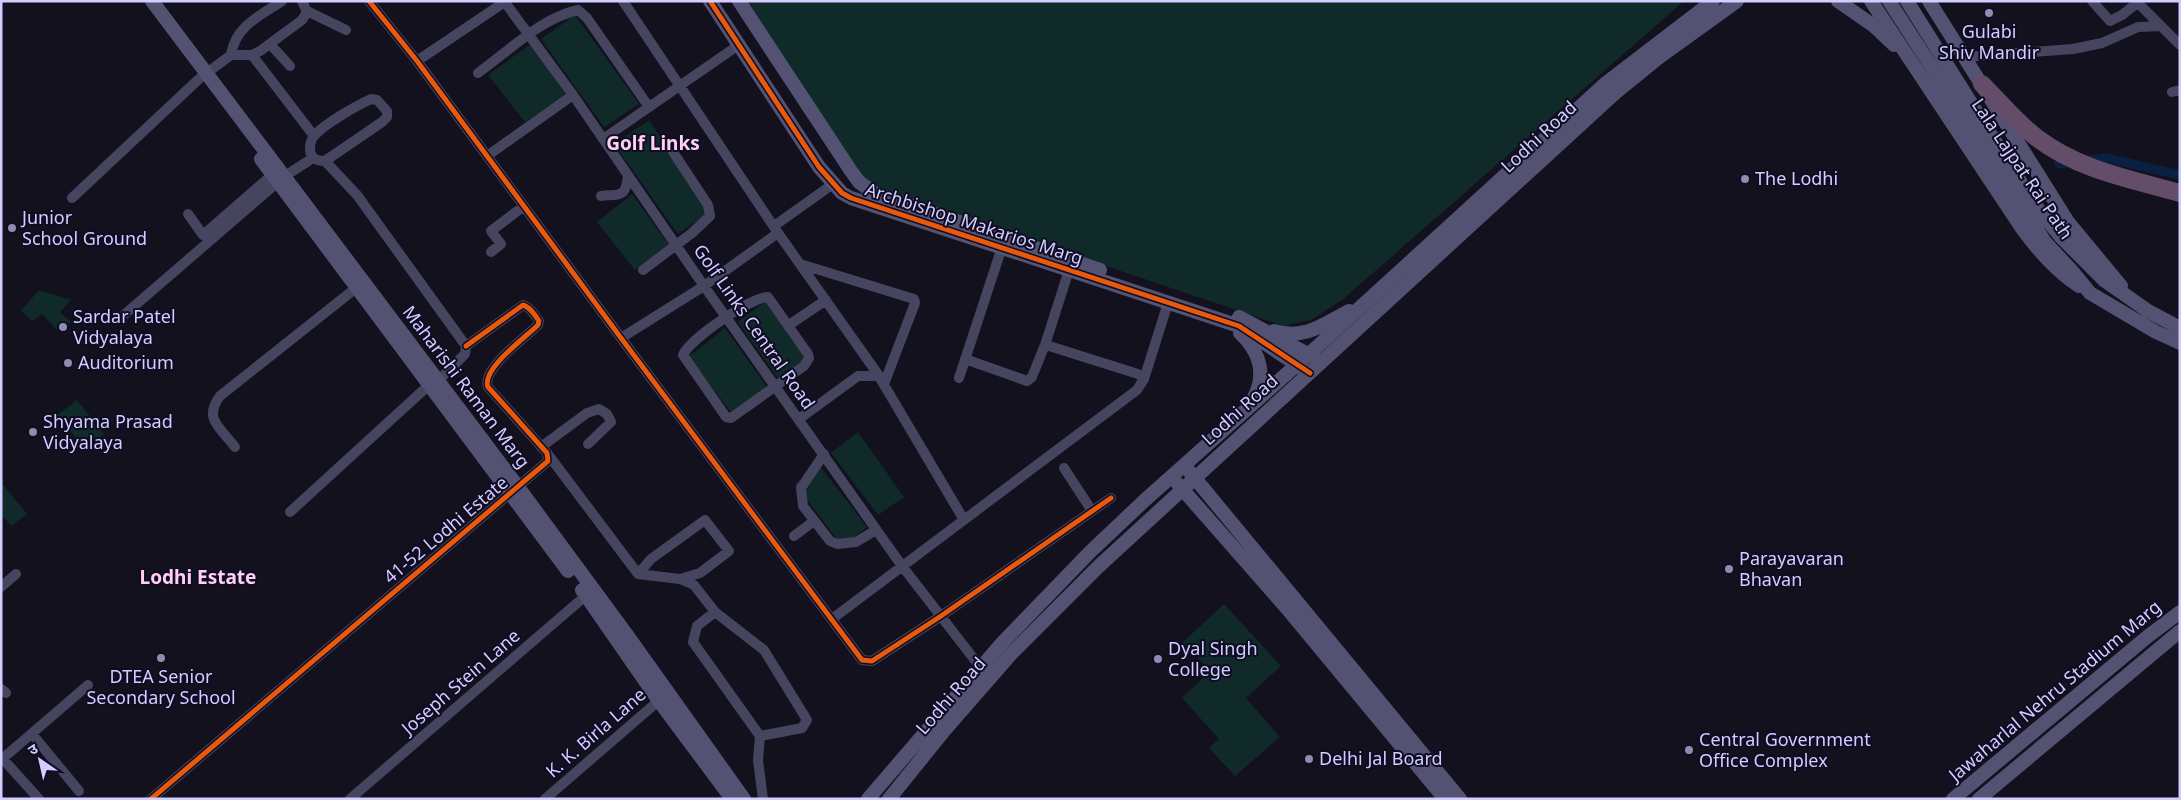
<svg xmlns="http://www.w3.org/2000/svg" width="2181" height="800" viewBox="0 0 2181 800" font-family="'Noto Sans','Noto Sans Devanagari',sans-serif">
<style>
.green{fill:#102929}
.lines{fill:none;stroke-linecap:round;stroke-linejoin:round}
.canal{stroke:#092041;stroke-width:9}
.street{stroke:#45455f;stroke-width:10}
.secondary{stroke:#535272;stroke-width:14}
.highway{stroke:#644d69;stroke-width:18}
.cycleway-casing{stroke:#0f0c23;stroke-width:8}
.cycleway{stroke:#e8590c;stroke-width:5}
.poi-dot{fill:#8f8cb0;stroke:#0f0c23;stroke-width:2}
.labels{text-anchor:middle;stroke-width:4;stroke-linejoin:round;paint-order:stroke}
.poi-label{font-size:18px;fill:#d2ceff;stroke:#0f0c23;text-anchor:start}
.street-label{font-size:18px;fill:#d2ceff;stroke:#0f0c23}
.neighbourhood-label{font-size:19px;font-weight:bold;fill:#ffd0ef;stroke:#0f0c23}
</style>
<rect width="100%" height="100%" fill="#13111e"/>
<!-- green -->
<path class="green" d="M746 1H1684L1342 300 1311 320 1284 326 880 190 857 174Z
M575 15 639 104 604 127 541 39Z
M531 44 566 95 525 122 488 75Z
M649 120 710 212 678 234 614 144Z
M632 194 669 245 635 270 597 222Z
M39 290 71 300 60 312 71 322 58 331 42 314 33 321 21 311Z
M767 300 807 357 779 380 738 322Z
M725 328 767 387 731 412 688 357Z
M77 400 104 434 85 449 57 415Z
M858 432 904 497 878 515 831 453Z
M819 465 867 527 842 546 795 484Z
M2 483 27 514 11 526 1 514Z
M1224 604 1281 666 1246 698 1280 737 1235 776 1209 748 1219 739 1182 698 1210 671 1183 642Z"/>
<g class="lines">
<!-- canal -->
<path class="canal" d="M2059 164 2106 158 2180 175"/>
<!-- street -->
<path class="street" d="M369 1 417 61 621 338 862 660 872 661 941 616 1111 498
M504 1 573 95 704 286 902 566 981 668
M623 1 778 233 877 373 964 520
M2092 1 2110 21 2122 15 2137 3
M2136 1 2180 45
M307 11 346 30
M270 44 290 66
M231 55C235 26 260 16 282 1
M252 55 314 136
M1964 57 2073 49 2102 43 2138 27 2161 26
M417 61 506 1
M478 73C509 51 541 18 578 10L587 18 649 107
M2172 92 2180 90
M371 99 377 100 387 111V117L382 122 325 161C318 161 311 159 310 151 310 145 310 141 314 136 324 124 356 106 371 99Z
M603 139 740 44
M487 156 573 95
M325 161 357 195 466 346 465 354 438 381
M601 196C620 194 626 198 628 175
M72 198 200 78 231 55H252L260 51 302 20 307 12 302 1
M188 214 203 235 272 175
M774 226 833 184
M491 252 501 244 491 231 524 206
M800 264 914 299 915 303 884 384
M643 270 692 233 710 216 708 205 673 152
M768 297 808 354 809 358 804 366 731 418 726 417 683 355C690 339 751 297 768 297Z
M125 314 285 176 313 158
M789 325 826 300
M621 338 704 286 778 233
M1045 345 1069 270
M959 378 1004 241
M1144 379 1168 303
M799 419 858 376H879
M235 447C220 427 203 419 220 396L356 288
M541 447 587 413 599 409 607 414 611 422 588 444
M547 453 638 574 680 579 694 585 715 612 764 650 807 720 802 728 760 736 693 642 697 626 715 612
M824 454 801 488 803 506 830 541 837 544 856 542 876 530
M1064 468 1092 511
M290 512 429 385
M794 536 814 521
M638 574 651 559 705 520 729 551 700 573 680 579
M1 587 16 574
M832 619 1137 390 1144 379 1138 374 1046 345 1044 347 1032 377 1027 381 965 359
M1 689 6 693
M32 734 79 791
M760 736 758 760 763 799
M3 759 39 799
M1 760 88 685
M151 799 548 461 547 453 488 387C481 369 525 338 538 325L539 321C535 315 530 307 523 305L466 346
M350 799 590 592
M545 799 663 697"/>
<!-- secondary -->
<path class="secondary" d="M152 1 518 487 627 635 744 799
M710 1 819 167 842 193 851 198 1239 326 1303 369
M739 1 851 171 859 182 874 193 1100 270
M1838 1 1874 26 1894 45
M1871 1 2021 227C2038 250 2055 270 2079 286
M1889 1 2045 242 2072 271 2090 293 2156 332 2180 343
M1907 1 2035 205 2061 237 2104 280 2148 311 2180 328
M1929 1 2068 222 2121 286
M261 159 568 571
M1239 317 1315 358
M1274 331C1305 340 1322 325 1349 311
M1240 333C1261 353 1267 376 1252 401
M1189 471 1460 799
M1177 483 1290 612 1445 799
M582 590 659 701 732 799
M868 799 1002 643 1090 552 1145 500 1319 345 1606 83 1713 1
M889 799 943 732 1012 653 1099 566 1615 93 1658 58 1737 1
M1953 799 2147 637 2180 612
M1979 799 2180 631"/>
<!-- highway -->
<path class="highway" d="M1982 84C2000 102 2017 123 2037 138 2079 170 2130 179 2180 193"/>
<defs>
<path id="cycleway" d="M369 1 417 61 621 338 862 660 872 661 941 616 1111 498
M710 1 819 167 842 193 851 198 1239 326 1310 373
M151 799 548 461 547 453 488 387C481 369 525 338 538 325L539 321C535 315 530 307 523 305L466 346"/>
</defs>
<!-- cycleway casing -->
<use href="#cycleway" class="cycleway-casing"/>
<!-- cycleway -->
<use href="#cycleway" class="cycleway"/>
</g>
<!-- markers -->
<g class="poi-dot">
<circle cx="1989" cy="13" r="5"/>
<circle cx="1745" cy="179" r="5"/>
<circle cx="12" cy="228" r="5"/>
<circle cx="63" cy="327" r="5"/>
<circle cx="68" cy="363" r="5"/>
<circle cx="33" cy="432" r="5"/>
<circle cx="1729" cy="569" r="5"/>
<circle cx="161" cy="658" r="5"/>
<circle cx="1158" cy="659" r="5"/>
<circle cx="1689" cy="750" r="5"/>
<circle cx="1309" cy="759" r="5"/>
</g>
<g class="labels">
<!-- poi labels -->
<g class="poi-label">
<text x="1989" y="38" text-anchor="middle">Gulabi<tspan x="1989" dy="21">Shiv Mandir</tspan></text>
<text x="1755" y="185">The Lodhi</text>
<text x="22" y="224">Junior<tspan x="22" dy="21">School Ground</tspan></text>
<text x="73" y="323">Sardar Patel<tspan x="73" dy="21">Vidyalaya</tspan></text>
<text x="78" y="369">Auditorium</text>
<text x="43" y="428">Shyama Prasad<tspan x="43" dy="21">Vidyalaya</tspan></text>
<text x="1739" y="565">Parayavaran<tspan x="1739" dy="21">Bhavan</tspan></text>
<text x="1168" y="655">Dyal Singh<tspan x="1168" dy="21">College</tspan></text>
<text x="161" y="683" text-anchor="middle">DTEA Senior<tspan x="161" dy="21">Secondary School</tspan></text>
<text x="1699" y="746">Central Government<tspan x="1699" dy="21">Office Complex</tspan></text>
<text x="1319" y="765">Delhi Jal Board</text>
</g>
<!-- street labels -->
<g class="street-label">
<text transform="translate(1539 137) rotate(-43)" y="6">Lodhi Road</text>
<text transform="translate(2022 169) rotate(56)" y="6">Lala Lajpat Rai Path</text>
<text transform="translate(974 224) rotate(18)" y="6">Archbishop Makarios Marg</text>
<text transform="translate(754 327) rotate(55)" y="6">Golf Links Central Road</text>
<text transform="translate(466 387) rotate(53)" y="6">Maharishi Raman Marg</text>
<text transform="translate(1240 410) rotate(-42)" y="6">Lodhi Road</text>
<text transform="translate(446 530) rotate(-40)" y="6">41-52 Lodhi Estate</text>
<text transform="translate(461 682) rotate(-41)" y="6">Joseph Stein Lane</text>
<text transform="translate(2055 691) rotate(-40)" y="6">Jawaharlal Nehru Stadium Marg</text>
<text transform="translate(951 696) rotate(-49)" y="6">Lodhi Road</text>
<text transform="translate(596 733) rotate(-41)" y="6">K. K. Birla Lane</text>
</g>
<!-- neighbourhood labels -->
<g class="neighbourhood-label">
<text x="653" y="150">Golf Links</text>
<text x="198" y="584">Lodhi Estate</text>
</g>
</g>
<!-- border -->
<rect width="2181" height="800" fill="none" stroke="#d2ceff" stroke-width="5"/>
<!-- north arrow -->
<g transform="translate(40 760) rotate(326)" stroke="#0f0c23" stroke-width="4" paint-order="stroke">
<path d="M0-4L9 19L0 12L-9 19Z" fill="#d2ceff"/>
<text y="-8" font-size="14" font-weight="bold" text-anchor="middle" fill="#d2ceff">उ</text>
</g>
</svg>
